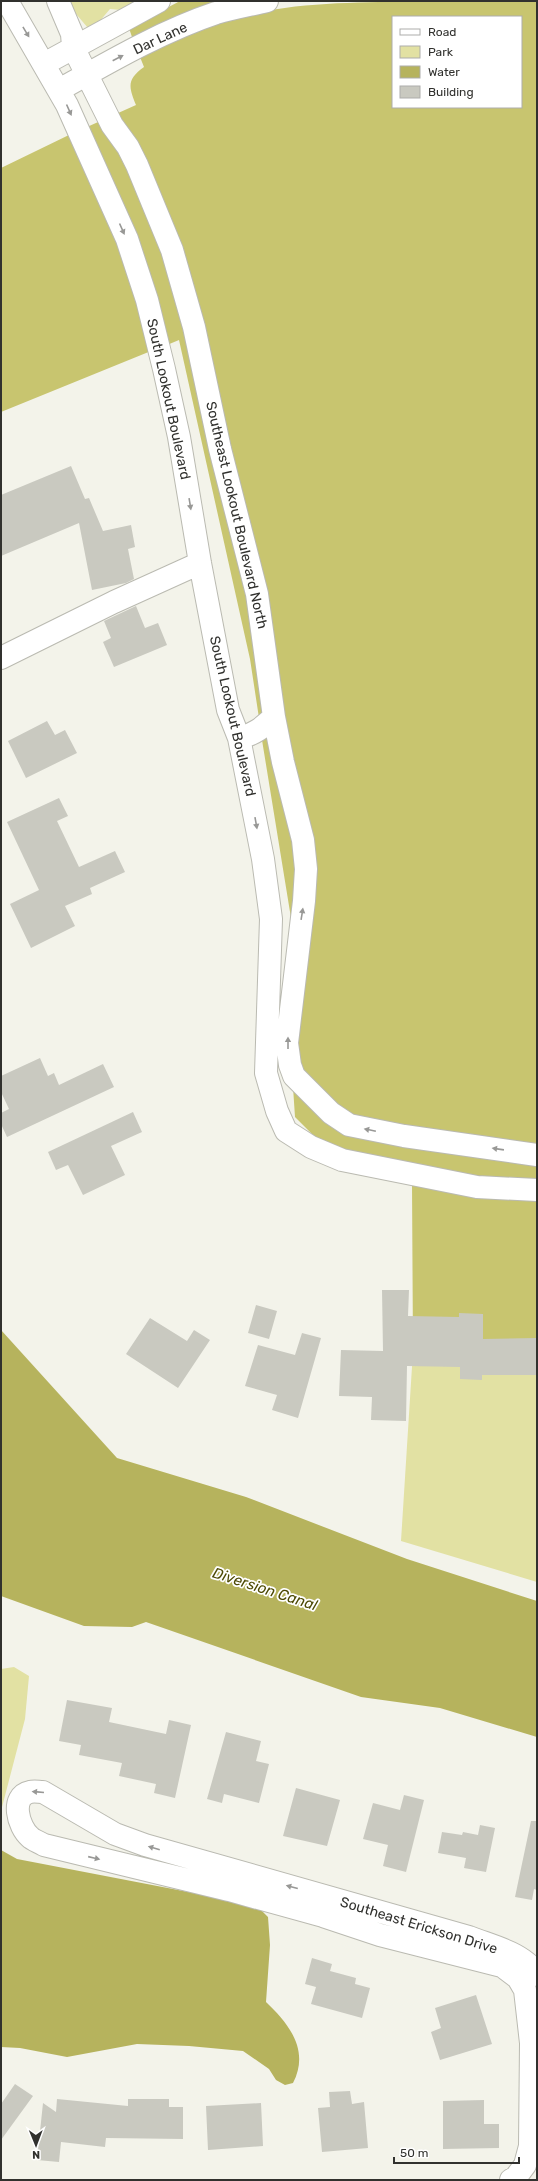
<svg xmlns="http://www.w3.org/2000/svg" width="538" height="2181" viewBox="0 0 538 2181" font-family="Rubik,sans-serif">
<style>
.green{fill:#e2e1a3}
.forest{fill:#c8c56f;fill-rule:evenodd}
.water{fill:#b6b35d}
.building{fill:#c9c9c0}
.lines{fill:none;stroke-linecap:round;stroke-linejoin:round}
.minor-casing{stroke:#babab1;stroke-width:24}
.minor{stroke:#fff;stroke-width:22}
.oneway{fill:#989896}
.labels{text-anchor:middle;stroke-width:3.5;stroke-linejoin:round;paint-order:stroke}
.street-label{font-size:14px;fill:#31312e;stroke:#fff}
.water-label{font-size:15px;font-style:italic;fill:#4d4a04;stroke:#fff}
</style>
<rect width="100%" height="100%" fill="#f3f3ea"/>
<!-- green -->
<path class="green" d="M65 1H139L121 10 110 9 99 22 88 28Z
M537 1348V1582L401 1541 413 1351Z
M14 1667 29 1676 25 1719 1 1811V1669Z"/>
<!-- forest -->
<path class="forest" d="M180 1H227L133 40 129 28Z
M420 1H537V1181L478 1178 344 1151 318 1140 295 1117 293 1087 300 1065 294 1008 291 918 262 740 286 718 275 703 259 718 250 659 179 340 167 345 87 127 136 105C129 87 126 80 144 67L140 57C166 45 191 32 218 23 283 1 353 3 420 1ZM393 17H521V107H393Z
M71 134 119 243 151 351 1 412V168Z
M412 1184 537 1200V1344L413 1351Z"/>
<!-- water -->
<path class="water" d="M1 1330 117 1458 246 1497 407 1559 537 1601V1737L440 1708 361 1697 146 1622 132 1627 84 1626 1 1596Z
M1 1850 17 1859 256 1905 268 1917 270 1945 266 2002C289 2024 310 2050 293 2083L285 2085 276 2080 269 2069 243 2051 189 2046 137 2044 67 2057 20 2048 1 2047Z"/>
<!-- building -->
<path class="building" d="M71 466 85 499 89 498 103 531 131 525 135 547 128 549 134 579 126 583 92 590 79 523 1 556V495Z
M136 606 145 628 158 623 167 645 114 667 103 642 111 638 104 621Z
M47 721 55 735 65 730 77 753 26 778 8 741Z
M59 798 68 816 57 821 79 867 115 851 125 872 90 888 92 894 65 906 75 926 31 948 10 904 39 890 7 822Z
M40 1058 48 1076 54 1073 59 1085 103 1064 114 1087 7 1137 1 1124V1113L9 1109 1 1092V1076Z
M133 1112 142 1132 111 1146 125 1175 83 1195 68 1165 56 1170 48 1152Z
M382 1290H409L408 1316 459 1317V1313L483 1314V1339L537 1338V1375H482V1380L460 1379V1367L407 1366 406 1421 371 1420 372 1397 339 1396 341 1350 383 1351Z
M256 1305 277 1311 269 1339 248 1333Z
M150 1318 187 1341 194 1330 210 1340 178 1388 126 1354Z
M302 1333 321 1338 298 1418 272 1410 277 1395 245 1386 258 1345 295 1355Z
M67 1700 112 1708 109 1722 166 1734 169 1720 191 1725 175 1798 154 1793 156 1784 119 1776 122 1763 79 1755 81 1745 59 1741Z
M226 1732 261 1741 256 1761 269 1764 259 1803 224 1794 222 1803 207 1799Z
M296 1788 340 1800 327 1846 283 1836Z
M404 1795 424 1800 406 1872 383 1866 388 1845 363 1839 373 1803 400 1810Z
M531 1821H537V1890L534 1889 532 1900 515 1897Z
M480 1825 495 1828 486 1872 464 1868 466 1858 438 1853 442 1832 462 1835 463 1832 478 1835Z
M312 1958 332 1964 330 1971 356 1978 355 1984 370 1988 362 2018 311 2004 316 1987 305 1984Z
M476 1995 492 2044 440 2060 431 2032 441 2028 435 2008Z
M15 2084 33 2096 1 2140V2104Z
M350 2091 352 2104 364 2102 368 2148 322 2152 318 2108 330 2107 329 2092Z
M57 2099 128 2106V2099H169V2107H183V2139L106 2138 105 2147 61 2142 59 2162 37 2160 43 2103 56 2112Z
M484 2100V2124H499V2148L443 2149V2101Z
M261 2103 263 2146 208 2150 206 2106Z"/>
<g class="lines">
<defs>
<path id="minor" d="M7 1 67 105 127 239 147 300 164 369 179 437 200 563 228 710 239 738 263 859 271 919 266 1073 277 1111 286 1131 311 1147 342 1160 477 1187 537 1190
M58 1 72 34 73 47 112 125 128 147 137 165 172 250 194 327 220 449 257 594 274 717 283 762 303 840 306 869 304 901 287 1043 290 1065 294 1076 331 1113 349 1125 404 1136 537 1155
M44 64 159 1
M59 90C109 62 162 31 216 13 233 8 250 5 267 1
M1 658 114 602 200 563
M239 738C254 735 263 727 274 717
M511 2180 516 2177 525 2165 530 2146 531 2043 525 1990 518 1978 502 1966 380 1935 323 1916 229 1890 44 1845C39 1842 33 1840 30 1837 18 1827 10 1796 30 1792 34 1791 39 1792 43 1792L115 1834 145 1845 469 1937C491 1946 525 1953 537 1975"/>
</defs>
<!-- minor casing -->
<use href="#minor" class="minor-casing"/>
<!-- minor -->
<use href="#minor" class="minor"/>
</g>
<!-- one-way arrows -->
<defs><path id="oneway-solid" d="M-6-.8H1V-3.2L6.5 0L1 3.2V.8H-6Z"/></defs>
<g class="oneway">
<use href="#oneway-solid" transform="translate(26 32) rotate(59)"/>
<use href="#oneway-solid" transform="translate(118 58) rotate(-27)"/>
<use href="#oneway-solid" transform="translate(69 110) rotate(66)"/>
<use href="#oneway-solid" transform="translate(122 229) rotate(66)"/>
<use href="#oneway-solid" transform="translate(190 504) rotate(81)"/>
<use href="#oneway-solid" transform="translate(256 823) rotate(80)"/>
<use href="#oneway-solid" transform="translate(302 914) rotate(-81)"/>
<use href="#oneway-solid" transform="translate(288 1043) rotate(-90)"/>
<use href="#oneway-solid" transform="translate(370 1130) rotate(-168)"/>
<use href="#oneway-solid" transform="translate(498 1149) rotate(-172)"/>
<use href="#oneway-solid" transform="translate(38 1792) rotate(-175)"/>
<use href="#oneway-solid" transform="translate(154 1848) rotate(-164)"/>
<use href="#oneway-solid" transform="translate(94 1858) rotate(13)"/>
<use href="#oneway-solid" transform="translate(292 1887) rotate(-165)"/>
</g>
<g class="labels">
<!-- street labels -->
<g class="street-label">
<text transform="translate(160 38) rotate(-25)" y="5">Dar Lane</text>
<text transform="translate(169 399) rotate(78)" y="5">South Lookout Boulevard</text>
<text transform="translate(237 515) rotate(77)" y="5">Southeast Lookout Boulevard North</text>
<text transform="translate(233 716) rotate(77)" y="5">South Lookout Boulevard</text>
<text transform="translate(419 1925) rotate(17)" y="5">Southeast Erickson Drive</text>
</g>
<!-- water labels -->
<g class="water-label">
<text transform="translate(265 1589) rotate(18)" y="5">Diversion Canal</text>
</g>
</g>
<!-- border -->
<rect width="538" height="2181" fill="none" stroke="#31312e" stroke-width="4"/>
<!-- legend -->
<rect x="392" y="16" width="130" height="92" fill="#ffffff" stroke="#adadab"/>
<rect x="400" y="29" width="20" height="6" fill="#ffffff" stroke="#adadab"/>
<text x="428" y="36" font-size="12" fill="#31312e">Road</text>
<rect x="400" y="46" width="20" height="12" fill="#e2e1a3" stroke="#adadab"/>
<text x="428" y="56" font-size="12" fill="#31312e">Park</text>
<rect x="400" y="66" width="20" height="12" fill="#b6b35d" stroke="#adadab"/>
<text x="428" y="76" font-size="12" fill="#31312e">Water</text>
<rect x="400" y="86" width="20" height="12" fill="#c9c9c0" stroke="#adadab"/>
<text x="428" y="96" font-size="12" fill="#31312e">Building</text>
<!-- north arrow -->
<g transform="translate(36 2145) rotate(179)" stroke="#ffffff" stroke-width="3" paint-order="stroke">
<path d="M0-3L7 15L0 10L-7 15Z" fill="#31312e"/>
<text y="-6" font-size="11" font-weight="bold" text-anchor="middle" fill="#31312e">N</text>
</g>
<!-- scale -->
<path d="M394 2157v6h125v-6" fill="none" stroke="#31312e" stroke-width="2"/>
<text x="400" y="2157" font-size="12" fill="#31312e" stroke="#ffffff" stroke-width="3" paint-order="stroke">50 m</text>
</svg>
